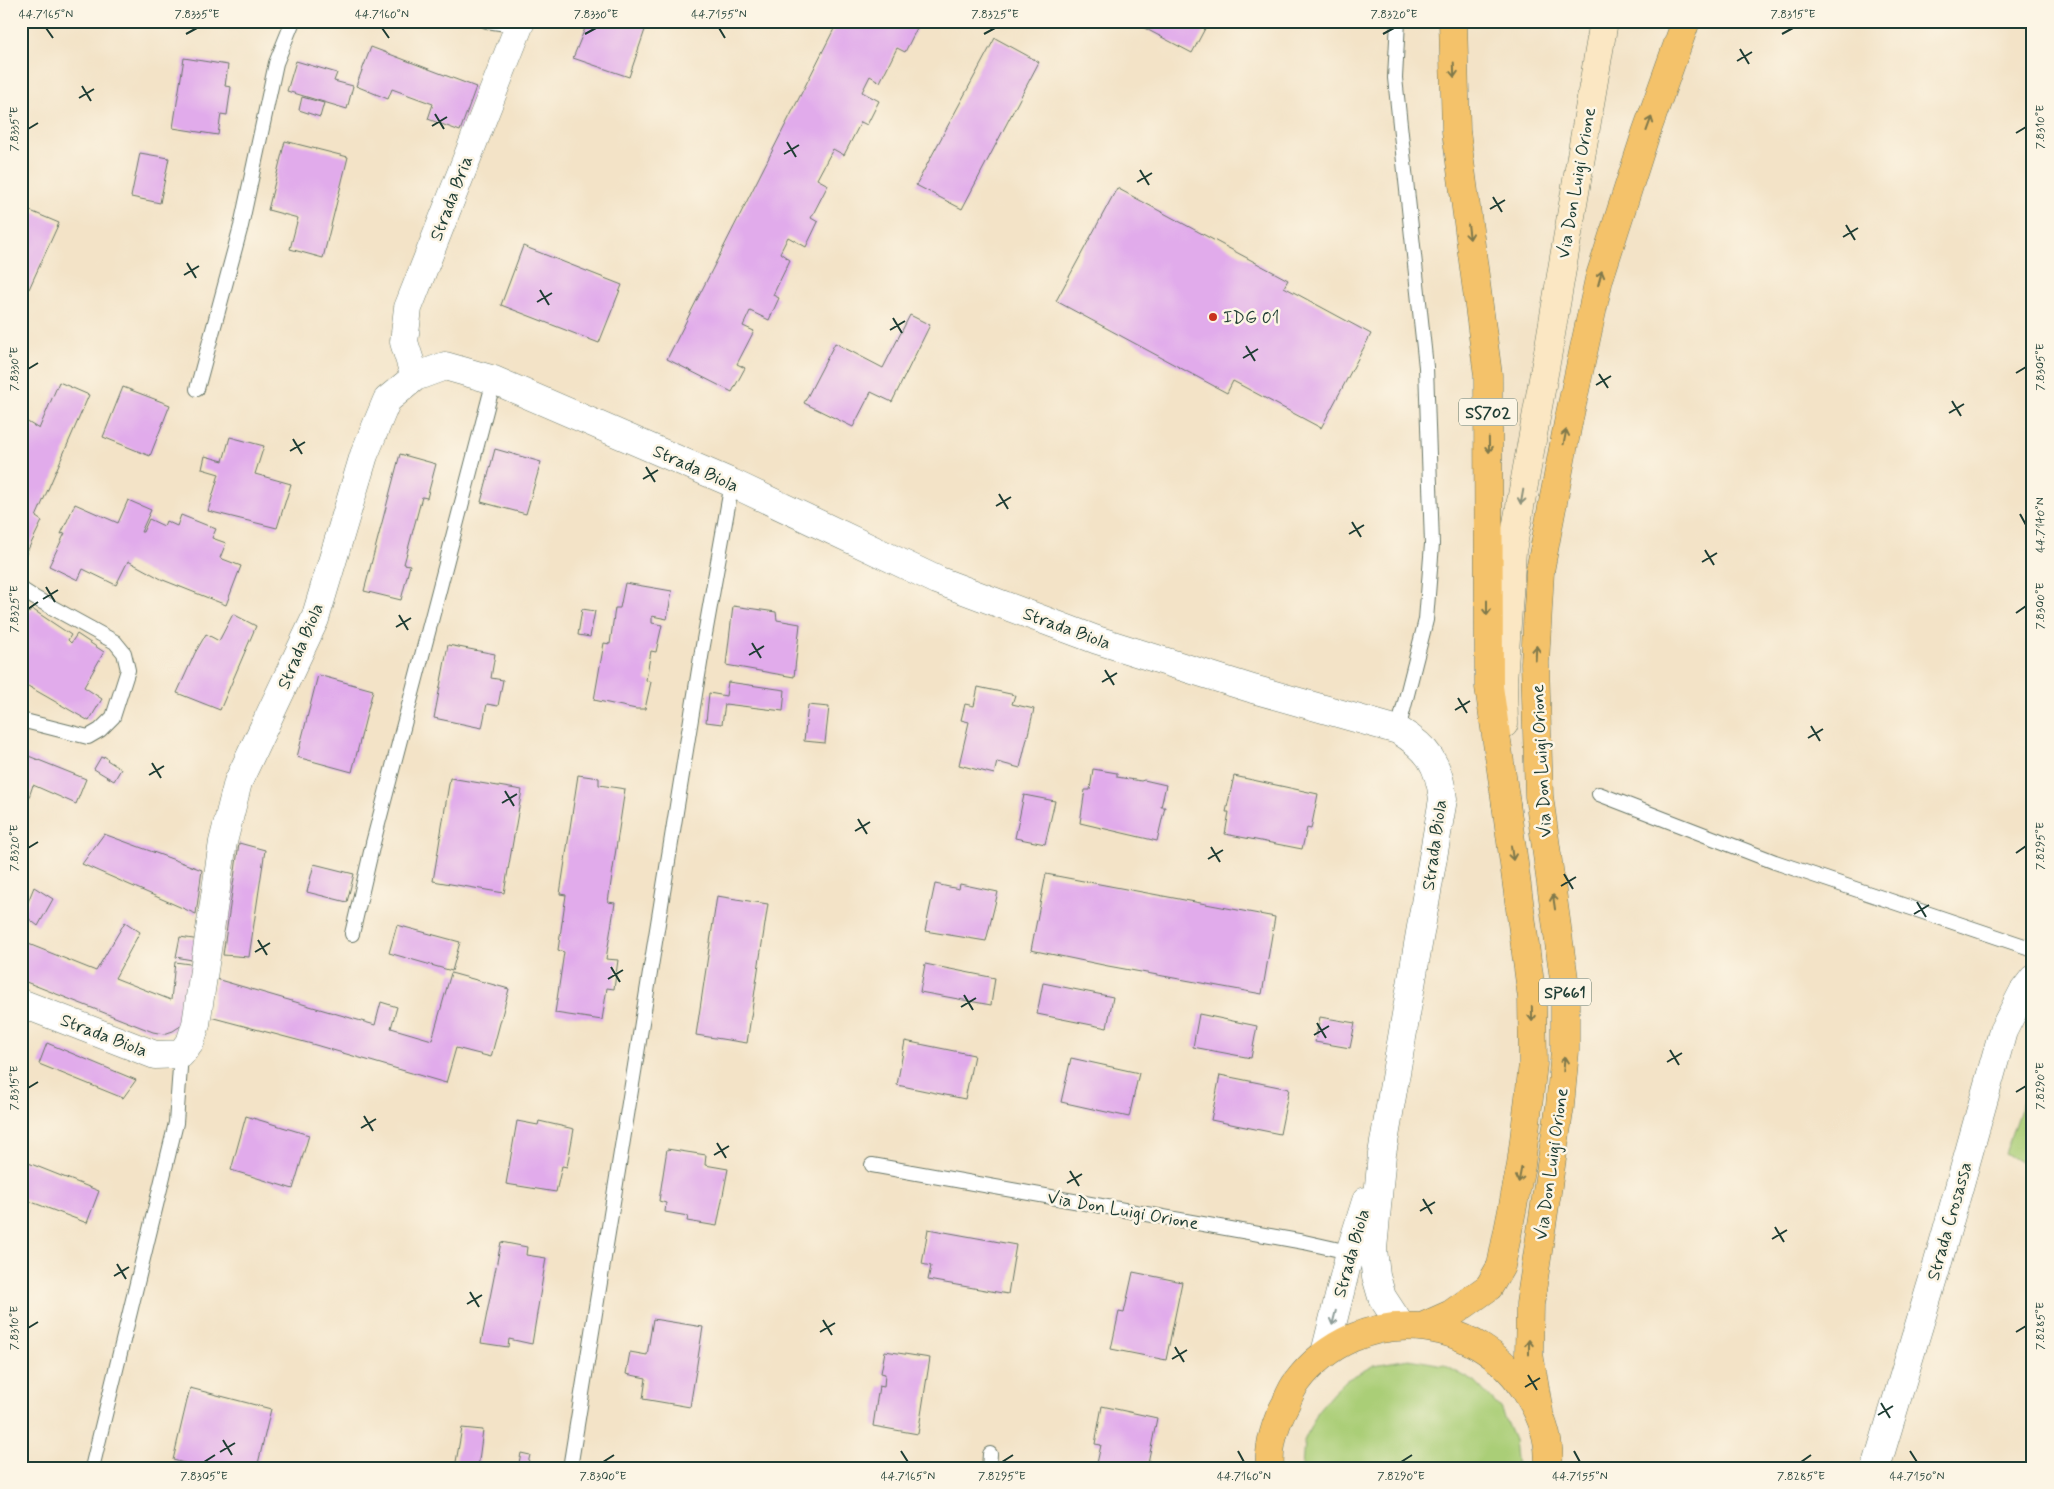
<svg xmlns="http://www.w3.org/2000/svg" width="2054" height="1489" viewBox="0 0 2054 1489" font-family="Mynerve,sans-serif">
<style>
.green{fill:#aace77;stroke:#648656}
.building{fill:#e1abeb}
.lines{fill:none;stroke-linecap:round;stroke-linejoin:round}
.service-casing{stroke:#697767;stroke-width:16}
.minor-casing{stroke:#697767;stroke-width:29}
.secondary-casing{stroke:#697767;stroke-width:29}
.primary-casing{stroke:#697767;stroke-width:29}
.trunk-casing{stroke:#697767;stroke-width:29}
.service{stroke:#fff;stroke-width:14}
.minor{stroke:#fff;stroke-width:28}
.secondary{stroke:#fbe7c3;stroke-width:28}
.primary{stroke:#f4c26a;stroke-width:28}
.trunk{stroke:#f4c26a;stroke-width:28}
.oneway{stroke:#7f794c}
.oneway2{stroke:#8d927c}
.oneway3{stroke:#8f9e9a}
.ticks{fill:none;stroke:#1f3d34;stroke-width:2}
.poi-dot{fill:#c8321e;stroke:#fcf5e5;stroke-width:2}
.labels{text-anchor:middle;stroke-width:5;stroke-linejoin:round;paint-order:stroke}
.shield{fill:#fcf5e5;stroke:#617469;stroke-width:1}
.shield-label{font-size:16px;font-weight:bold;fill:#1f3d34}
.street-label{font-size:18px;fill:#1f3d34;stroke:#fcf5e5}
.poi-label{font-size:18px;fill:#1f3d34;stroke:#fcf5e5;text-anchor:start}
.neatline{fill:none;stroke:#1f3d34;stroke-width:2}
.ticks-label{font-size:12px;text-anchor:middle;fill:#1f3d34}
</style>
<rect width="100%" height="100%" fill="#fcf5e5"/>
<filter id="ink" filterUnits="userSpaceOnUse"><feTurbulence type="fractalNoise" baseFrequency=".02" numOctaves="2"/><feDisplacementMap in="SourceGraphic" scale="10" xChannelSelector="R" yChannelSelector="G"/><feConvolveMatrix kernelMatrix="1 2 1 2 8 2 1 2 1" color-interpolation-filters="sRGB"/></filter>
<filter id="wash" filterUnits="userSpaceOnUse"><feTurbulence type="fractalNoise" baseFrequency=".0096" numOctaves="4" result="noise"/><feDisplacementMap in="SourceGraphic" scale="20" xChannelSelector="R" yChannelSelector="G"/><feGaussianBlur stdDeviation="1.12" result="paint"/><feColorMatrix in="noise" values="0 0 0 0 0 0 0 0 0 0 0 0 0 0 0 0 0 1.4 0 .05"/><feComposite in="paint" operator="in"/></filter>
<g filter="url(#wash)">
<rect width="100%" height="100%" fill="#f3e3c7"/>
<!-- green -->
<path class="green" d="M2023 1100 2033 1107V1170L2005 1153Z
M1409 1359 1444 1365 1475 1382 1500 1408 1514 1440 1517 1468H1302L1304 1441 1319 1409 1343 1382 1374 1365Z"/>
<g id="blocks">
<!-- building -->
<path class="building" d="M588 21H648L629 77 573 58Z
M838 21H904L917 28 905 52 897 48 880 82 870 76 862 92 879 101 867 125 861 122 844 155 833 149 817 179 828 185 811 218 818 222 806 247 788 237 780 253 790 260 773 295 779 298 769 320 750 311 743 326 754 331 737 364 745 368 732 392 667 359Z
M1131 21H1209L1192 53Z
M995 38 1039 62 962 209 916 185Z
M371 47 476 87 460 131 428 119 433 104 392 89 388 99 356 86Z
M184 58 228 65 225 86 231 87 227 115 221 114 218 135 173 128Z
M296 61 337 73 334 81 353 86 347 109 287 91Z
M302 97 324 103 320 117 299 110Z
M285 141 348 157 323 258 290 249 298 218 268 210Z
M140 153 169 158 160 203 131 197Z
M1117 188 1288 280 1284 287 1371 334 1321 428 1233 381 1227 393 1056 301Z
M21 207 59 223 29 289 21 286Z
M523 246 622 285 599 343 501 305Z
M910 315 930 325 892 402 871 392 853 427 804 403 835 343 883 368Z
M59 382 89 395 36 517 42 521 21 564V418L39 429Z
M123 387 170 405 150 456 103 437Z
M230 437 264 446 255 474 291 484 277 528 208 511 219 474 202 469 205 456 223 461Z
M495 449 541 462 526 514 481 502Z
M400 454 436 464 427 498 422 497 404 564 410 565 401 600 364 591Z
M128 500 151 510 141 532H143L149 519 164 526 166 521 177 526 181 515 216 529 212 538 226 543 220 558 241 566 226 605 163 580 128 561 116 585 83 569 78 580 49 566 65 533 61 534 75 504 118 523Z
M625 583 672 591 667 619 652 616V623L662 625 656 652 651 651 646 680 651 682 645 709H636L594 700 604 643 610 644 615 608H620Z
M733 606 776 612 777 620 800 624 794 677 726 665Z
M21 607 29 613 32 609 71 635 68 640 71 643 77 634 104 652 84 687 102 699 89 721 21 682Z
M582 609 595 611 590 637 578 635Z
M233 614 256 626 220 710 177 693 195 653 206 634 219 641Z
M448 645 495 654 491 678 503 680 498 706 487 704 482 728 434 718Z
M318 675 373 690 352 772 297 757Z
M728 682 785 690 783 711 725 704 722 724 706 722 709 693 726 696Z
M978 687 1015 695 1012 704 1034 709 1020 768 997 762 994 774 959 765 969 722 961 720 965 704 974 706Z
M808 705 829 707 825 743 804 741Z
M21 753 86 779 76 804 33 785 21 821Z
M104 756 108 759 107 760 121 769 114 781 94 769 101 757 103 758Z
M1093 769 1117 773V777L1141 781 1144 780 1166 785 1161 807H1165L1157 841 1080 823 1085 790H1090Z
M578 775 599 778V785L625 789 608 902 615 903 606 959 618 960 614 989 607 988 602 1020 555 1013 564 952 558 950 566 895 560 894Z
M1234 776 1318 794 1311 829 1307 828 1302 849 1225 834 1229 812H1226Z
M450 778 522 790 504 893 433 881Z
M1024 795 1055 801 1045 844 1015 838Z
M104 834 202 870 196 914 82 864Z
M239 843 265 850 249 957 223 955Z
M314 864 354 874 347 902 307 892Z
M1046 874 1275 917 1262 994 1108 966 1031 950Z
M935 884 959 889 960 884 998 892 986 941 925 931Z
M34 887 53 899 38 926 23 914Z
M717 896 768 904 747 1043 696 1035Z
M125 922 140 932 115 978 171 1000 175 962 197 965 182 1025 173 1031 164 1034 153 1032 21 980V941L96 971Z
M397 925 460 942 452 971 389 953Z
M180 937 200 940 197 961 176 957Z
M925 964 995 978 991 1005 920 992Z
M451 973 509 989 491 1057 456 1048 446 1083 312 1044 210 1017 216 979 375 1025 381 1002 397 1007 391 1028 432 1040Z
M1043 983 1113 997 1107 1028 1037 1014Z
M1199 1014 1257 1026 1251 1058 1193 1047Z
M1320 1017 1355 1023 1350 1048 1315 1042Z
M905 1041 974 1055 965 1099 897 1085Z
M47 1043 136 1080 123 1098 39 1064Z
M1071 1058 1139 1073 1129 1117 1061 1102Z
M1220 1075 1289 1089 1280 1134 1211 1120Z
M246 1116 309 1135 293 1189 231 1170Z
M517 1121 538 1125 539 1121 574 1129 567 1167 562 1166 556 1192 506 1184Z
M667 1149 706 1155 705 1165 728 1169 717 1226 687 1221 688 1216 665 1212 666 1203 659 1201Z
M21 1160 99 1191 87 1223 21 1198Z
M928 1229 1016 1245 1008 1294 928 1280 931 1266 922 1264Z
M501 1242 527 1247 526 1255 546 1258 532 1344 509 1339 508 1347 481 1343Z
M1133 1272 1182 1282 1166 1360 1111 1349 1119 1312 1124 1313Z
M653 1319 703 1327 690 1407 643 1399 646 1378 626 1374 630 1352 647 1355Z
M885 1351 930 1358 918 1434 873 1426 879 1386 884 1387 885 1374 881 1373Z
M190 1388 271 1409 257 1468H203L173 1460Z
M1102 1406 1157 1418 1147 1468H1096L1101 1445 1095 1444Z
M462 1428 483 1430 478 1468H460L461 1464 456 1462Z
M521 1453 530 1455 527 1468H518Z"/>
</g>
</g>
<g filter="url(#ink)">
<use href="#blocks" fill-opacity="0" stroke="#697767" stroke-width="1"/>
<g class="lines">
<defs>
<path id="service" d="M487 21 519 26
M197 389 241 226 276 63 293 21
M21 589 35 598 115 642 124 653 128 670 113 717 100 730 88 737 21 720
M1398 730 1426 620 1432 544 1426 367 1395 78 1398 21
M1599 794 1775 862 2033 949
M352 934 373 843 494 380
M872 1165 1304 1242 1353 1253
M92 1468 176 1123 181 1054
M570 1468 702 651 732 483
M989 1468 990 1454"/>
<path id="minor" d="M415 377 404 342 408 308 521 21
M21 1003 155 1055 181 1054 191 1040 196 1024 223 842 238 782 315 619 364 455 387 400 415 377 445 366 494 380 732 483 937 580 1097 640 1253 689 1398 730C1428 748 1439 764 1443 799L1382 1154 1373 1249 1376 1276 1382 1297 1401 1326
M1325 1353 1350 1252 1366 1201
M1876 1468 1936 1269 2003 1031 2023 992 2033 979"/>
<path id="secondary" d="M1504 724 1503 681 1512 551 1549 346 1604 21"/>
<path id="primary" d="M1424 1326 1451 1314 1489 1287 1501 1266 1521 1165 1533 1064 1532 998 1506 804
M1539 1412 1529 1354 1530 1304 1560 1106 1565 1051V986L1539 796 1535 663 1540 571
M1270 1468C1268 1446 1276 1421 1286 1403 1289 1396 1292 1388 1297 1382 1358 1301 1478 1311 1529 1396 1542 1417 1551 1443 1548 1468"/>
<path id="trunk" d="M1453 21 1456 131 1488 375 1489 687 1506 804
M1540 571 1568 423 1599 279 1646 133 1686 21"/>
</defs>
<!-- service casing -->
<use href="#service" class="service-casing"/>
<!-- minor casing -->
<use href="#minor" class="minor-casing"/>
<!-- secondary casing -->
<use href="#secondary" class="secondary-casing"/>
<!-- primary casing -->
<use href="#primary" class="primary-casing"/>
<!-- trunk casing -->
<use href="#trunk" class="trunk-casing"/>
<!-- service -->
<use href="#service" class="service"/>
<!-- minor -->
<use href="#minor" class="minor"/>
<!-- secondary -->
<use href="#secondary" class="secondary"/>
<!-- primary -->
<use href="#primary" class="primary"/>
<!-- trunk -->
<use href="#trunk" class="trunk"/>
</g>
<!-- one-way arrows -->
<defs><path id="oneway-shaft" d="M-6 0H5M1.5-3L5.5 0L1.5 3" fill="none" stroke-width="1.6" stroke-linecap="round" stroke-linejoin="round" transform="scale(1.25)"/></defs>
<g class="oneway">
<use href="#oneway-shaft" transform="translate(1454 70) rotate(88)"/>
<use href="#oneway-shaft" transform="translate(1649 124) rotate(-70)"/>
<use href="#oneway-shaft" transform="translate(1469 232) rotate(83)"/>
<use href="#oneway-shaft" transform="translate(1600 278) rotate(-75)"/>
<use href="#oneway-shaft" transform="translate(1565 437) rotate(-79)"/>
<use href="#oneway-shaft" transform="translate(1489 445) rotate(89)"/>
<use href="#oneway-shaft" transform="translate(1487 608) rotate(90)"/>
<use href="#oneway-shaft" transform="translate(1536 653) rotate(-87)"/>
<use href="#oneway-shaft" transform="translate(1512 853) rotate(82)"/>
<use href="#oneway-shaft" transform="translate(1554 902) rotate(-98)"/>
<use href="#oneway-shaft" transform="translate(1532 1014) rotate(89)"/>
<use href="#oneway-shaft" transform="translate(1564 1064) rotate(-85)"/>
<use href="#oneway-shaft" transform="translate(1520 1175) rotate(101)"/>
<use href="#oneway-shaft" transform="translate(1529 1347) rotate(-90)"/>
</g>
<use class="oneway2" href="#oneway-shaft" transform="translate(1522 497) rotate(100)"/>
<use class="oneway3" href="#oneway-shaft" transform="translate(1334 1318) rotate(104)"/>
</g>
<!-- ticks -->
<path class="ticks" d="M46 28 53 38M382 28 389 38M719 28 725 38M186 34 197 28M585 34 596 28M984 34 995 28M1383 34 1394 28M1782 34 1793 28M1740 49 1749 64M1737 61 1752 52M82 86 91 101M79 98 94 89M435 114 444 129M432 126 447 117M28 129 38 123M2016 133 2026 127M787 142 796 157M784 154 799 145M1140 170 1149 185M1137 182 1152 173M1493 197 1502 212M1490 209 1505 200M1846 225 1855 240M1843 237 1858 228M187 263 196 278M184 275 199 266M540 290 549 305M537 302 552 293M893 318 902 333M890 330 905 321M1246 346 1255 361M1243 358 1258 349M28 369 38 363M2016 373 2026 367M1599 374 1608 388M1596 385 1611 376M1952 401 1961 416M1949 413 1964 404M293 439 302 454M290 451 305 442M646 467 655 482M643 479 658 470M999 494 1008 509M996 506 1011 497M2020 514 2026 525M1352 522 1361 537M1349 534 1364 525M1705 550 1714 565M1702 562 1717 553M46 587 55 602M43 599 58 590M28 609 38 602M2016 613 2026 606M399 615 408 630M396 627 411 618M752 643 761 658M749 655 764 646M1105 670 1114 685M1102 682 1117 673M1458 698 1467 713M1455 710 1470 701M1811 726 1820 741M1808 738 1823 729M152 763 161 778M149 775 164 766M505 791 514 806M502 803 517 794M858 819 867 834M855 831 870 822M1211 847 1220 862M28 848 38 842M2016 853 2026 846M1208 859 1223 850M1564 874 1573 889M1561 886 1576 877M1917 902 1926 917M1914 914 1929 905M258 940 267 955M255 952 270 943M611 967 620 982M608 979 623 970M964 995 973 1010M961 1007 976 998M1317 1023 1326 1038M1314 1035 1329 1026M1670 1050 1679 1065M1667 1062 1682 1053M28 1088 38 1082M2016 1092 2026 1086M364 1116 373 1131M361 1128 376 1119M717 1143 726 1158M714 1155 729 1146M1070 1171 1079 1186M1067 1183 1082 1174M1423 1199 1432 1214M1420 1211 1435 1202M1775 1227 1784 1242M1772 1239 1787 1230M117 1264 126 1279M114 1276 129 1267M470 1292 479 1307M467 1304 482 1295M823 1320 832 1335M28 1328 38 1322M820 1332 835 1323M2016 1332 2026 1326M1175 1347 1184 1362M1172 1359 1187 1350M1528 1375 1537 1390M1525 1387 1540 1378M1881 1403 1890 1418M1878 1415 1893 1406M223 1440 232 1455M901 1451 908 1462M1238 1451 1244 1462M1574 1451 1580 1462M1910 1451 1917 1462M220 1452 235 1443M204 1462 215 1455M603 1462 614 1455M1002 1462 1013 1455M1401 1462 1412 1455M1801 1462 1811 1455"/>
<!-- markers -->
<circle class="poi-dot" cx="1213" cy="317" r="5"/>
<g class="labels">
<!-- shield labels -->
<g class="shield">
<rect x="1459" y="398.5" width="58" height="27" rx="4"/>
<rect x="1539" y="978.5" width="52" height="27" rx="4"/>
</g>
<g class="shield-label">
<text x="1488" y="418">SS702</text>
<text x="1565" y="998">SP661</text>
</g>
<!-- street labels -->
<g class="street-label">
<text transform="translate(1576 183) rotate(-80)" y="6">Via Don Luigi Orione</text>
<text transform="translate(451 198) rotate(-69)" y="6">Strada Bria</text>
<text transform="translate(696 468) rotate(24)" y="6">Strada Biola</text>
<text transform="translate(1067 628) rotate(20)" y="6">Strada Biola</text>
<text transform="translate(300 646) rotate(-67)" y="6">Strada Biola</text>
<text transform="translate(1541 761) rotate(-93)" y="6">Via Don Luigi Orione</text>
<text transform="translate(1434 845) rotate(-82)" y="6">Strada Biola</text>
<text transform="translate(104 1035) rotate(21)" y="6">Strada Biola</text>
<text transform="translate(1551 1164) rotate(-82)" y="6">Via Don Luigi Orione</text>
<text transform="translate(1123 1210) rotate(10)" y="6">Via Don Luigi Orione</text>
<text transform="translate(1949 1221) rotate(-74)" y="6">Strada Crosassa</text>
<text transform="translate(1351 1253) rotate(-74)" y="6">Strada Biola</text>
</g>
<!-- poi labels -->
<g class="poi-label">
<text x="1223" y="323">IDG 01</text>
</g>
</g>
<!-- margin -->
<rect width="2054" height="1489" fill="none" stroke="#fcf5e5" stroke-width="55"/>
<rect x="28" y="28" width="1998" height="1434" class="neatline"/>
<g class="ticks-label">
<text x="46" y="18">44.7165°N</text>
<text x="197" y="18">7.8335°E</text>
<text x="382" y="18">44.7160°N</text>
<text x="596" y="18">7.8330°E</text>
<text x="719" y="18">44.7155°N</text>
<text x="995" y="18">7.8325°E</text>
<text x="1394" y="18">7.8320°E</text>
<text x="1793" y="18">7.8315°E</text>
<text transform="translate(2040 127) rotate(-90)" y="4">7.8310°E</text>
<text transform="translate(14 129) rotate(-90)" y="4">7.8335°E</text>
<text transform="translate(2040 367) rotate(-90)" y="4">7.8305°E</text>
<text transform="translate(14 369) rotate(-90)" y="4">7.8330°E</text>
<text transform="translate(2040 525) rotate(-90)" y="4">44.7140°N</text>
<text transform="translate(2040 606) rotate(-90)" y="4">7.8300°E</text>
<text transform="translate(14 609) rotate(-90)" y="4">7.8325°E</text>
<text transform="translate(2040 846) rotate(-90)" y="4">7.8295°E</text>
<text transform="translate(14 848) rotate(-90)" y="4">7.8320°E</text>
<text transform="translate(2040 1086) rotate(-90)" y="4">7.8290°E</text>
<text transform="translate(14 1088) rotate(-90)" y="4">7.8315°E</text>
<text transform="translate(2040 1326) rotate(-90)" y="4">7.8285°E</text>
<text transform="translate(14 1328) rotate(-90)" y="4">7.8310°E</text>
<text x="204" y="1480">7.8305°E</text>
<text x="603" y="1480">7.8300°E</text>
<text x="908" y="1480">44.7165°N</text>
<text x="1002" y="1480">7.8295°E</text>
<text x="1244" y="1480">44.7160°N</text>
<text x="1401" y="1480">7.8290°E</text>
<text x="1580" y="1480">44.7155°N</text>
<text x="1801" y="1480">7.8285°E</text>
<text x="1917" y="1480">44.7150°N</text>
</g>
</svg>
